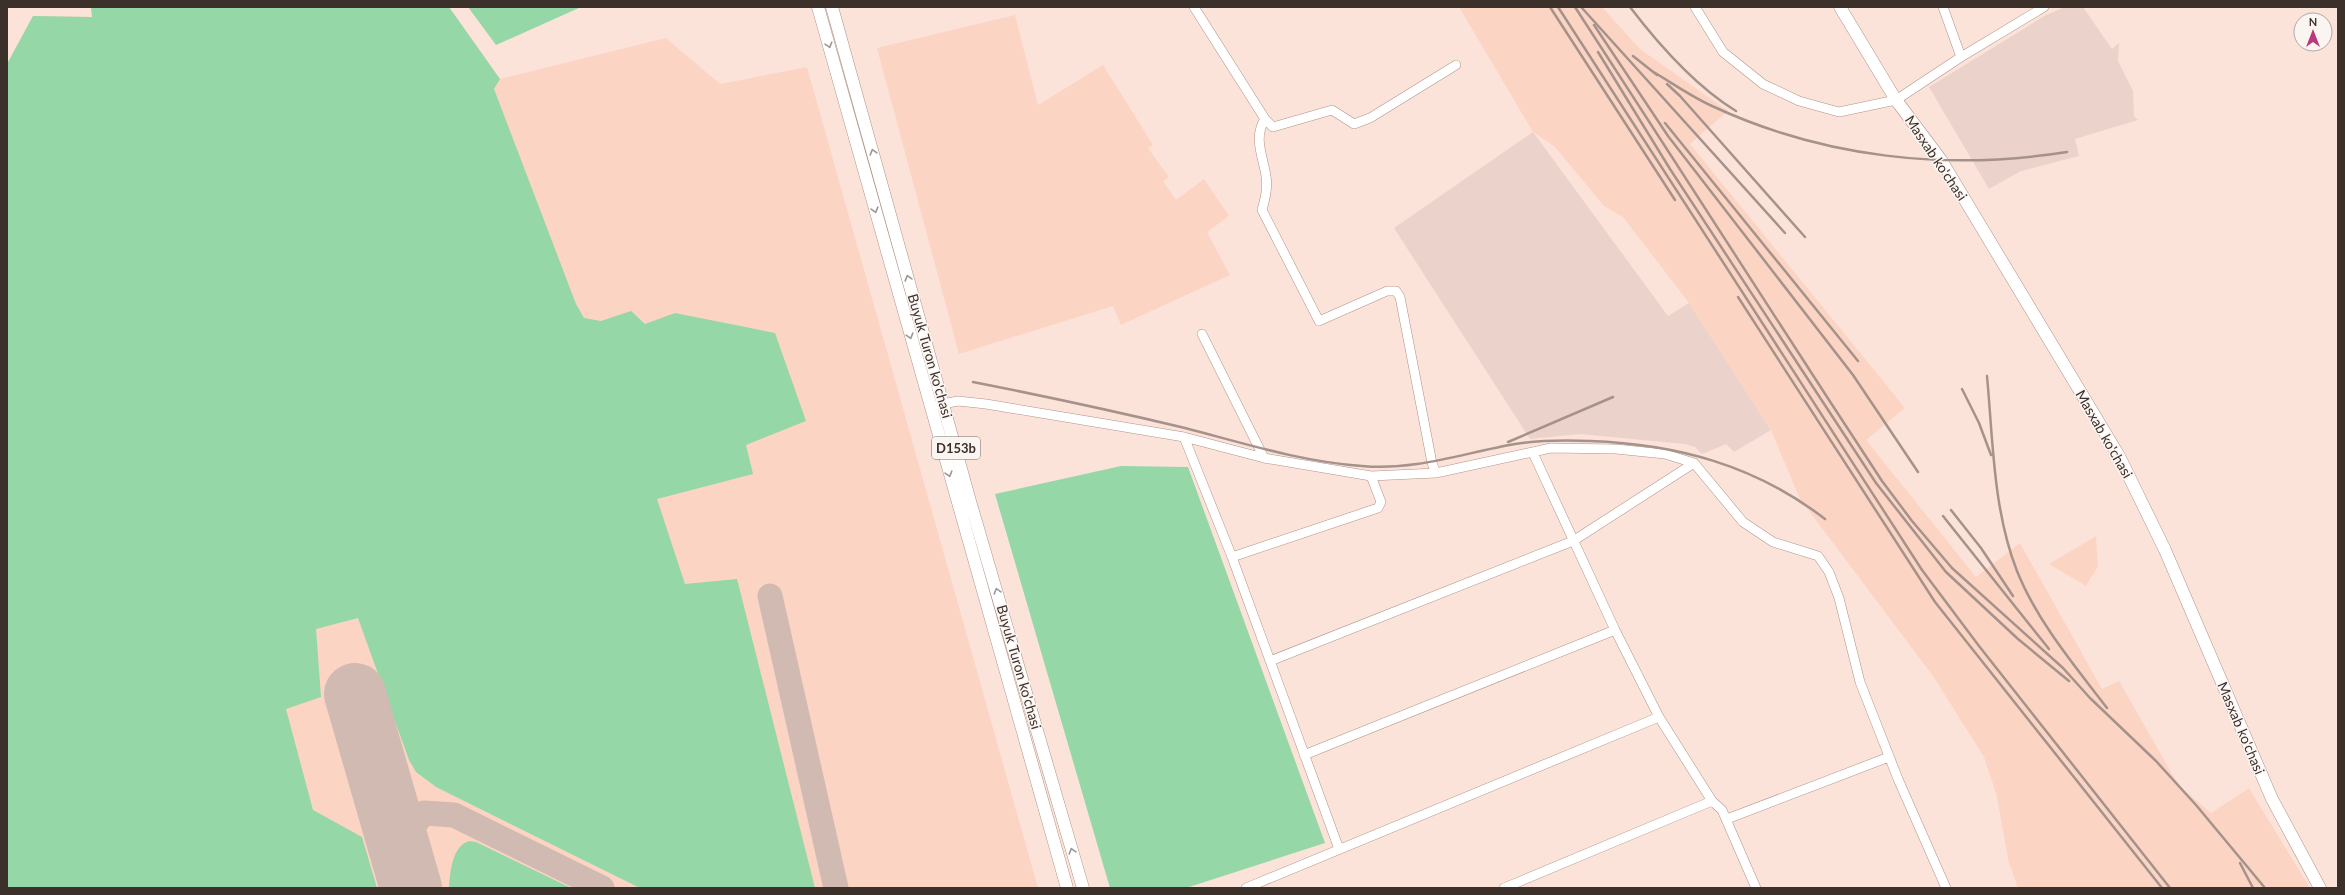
<svg xmlns="http://www.w3.org/2000/svg" width="2345" height="895" viewBox="0 0 2345 895" font-family="Lato,sans-serif">
<style>
.industrial{fill:#ebd2cb}
.built{fill:#fbd4c4}
.green{fill:#95d7a7}
.lines{fill:none;stroke-linecap:round;stroke-linejoin:round}
.taxiway{stroke:#d0bab2;stroke-width:25}
.runway{stroke:#d0bab2;stroke-width:62}
.minor-casing{stroke:#b09387;stroke-width:10}
.major-casing{stroke:#b09387;stroke-width:13}
.minor{stroke:#fff;stroke-width:9}
.major{stroke:#fff;stroke-width:12}
.rail{stroke:#a5928a;stroke-width:2.5}
.oneway{stroke:#9e9895}
.labels{text-anchor:middle;stroke-width:3;stroke-linejoin:round;paint-order:stroke}
.shield{fill:#fbf5f2;stroke:#756b67;stroke-width:1}
.shield-label{font-size:13px;font-weight:bold;fill:#3c302b}
.street-label{font-size:14px;fill:#3c302b;stroke:#fbf5f2}
</style>
<rect width="100%" height="100%" fill="#fce3d9"/>
<!-- industrial -->
<path class="industrial" d="M2065 7H2083L2112 49 2119 43 2118 61 2133 91 2134 116 2138 120 2075 139 2079 156 2021 171 1989 189 1929 87 2046 15Z
M1533 132 1668 316 1689 303 1771 430 1734 452 1726 444 1702 454 1695 447 1685 444 1580 434 1530 439 1394 228Z"/>
<!-- built -->
<path class="built" d="M91 7H449L500 79 666 38 720 84 807 67 1038 888H7V64L33 16 92 17Z
M1459 7H1602L1640 49 1728 111 1690 144 1905 408 1866 440 1976 577 2020 543 2102 689 2119 681 2175 779 2184 790 2211 813 2249 788 2310 888H2018L2009 863 1996 793 1984 757 1933 676 1800 499 1771 430 1689 303 1623 217 1604 206 1554 146 1533 132Z
M1015 15 1038 105 1103 65 1153 145 1148 148 1169 177 1163 181 1176 200 1204 179 1229 216 1207 232 1230 275 1121 325 1113 306 959 354 877 48Z
M2096 536 2098 566 2086 586 2049 564Z"/>
<!-- green -->
<path class="green" d="M91 7H449L500 79 494 89 576 304 584 318 601 321 631 311 645 324 675 313 775 333 806 421 746 445 753 474 657 499 685 584 737 579 815 888H640L436 787 416 772 409 760 358 618 316 629 321 697 286 709 313 810 362 837 377 888H7V64L33 16 92 17Z
M468 7H581L496 45Z
M1121 466 1188 467 1325 843 1186 888H1110L995 494Z
M469 841 476 842 571 888H449C450 873 452 846 469 841Z"/>
<g class="lines">
<!-- taxiway -->
<path class="taxiway" d="M770 596 836 888
M403 858 408 832 424 813 454 815 602 888"/>
<!-- runway -->
<path class="runway" d="M355 694 411 888"/>
<defs>
<path id="minor" d="M1194 7 1265 119 1273 127 1332 110 1354 124 1370 118 1456 65
M1695 7 1723 52 1763 84 1799 101 1839 112 1896 100 1961 57 2044 7
M1943 7 1961 57
M1265 119C1253 138 1263 156 1266 176 1268 188 1265 199 1262 210L1319 321 1387 291H1396L1400 297 1432 463 1436 473
M1202 334 1264 458
M937 405 958 401 986 404 1184 437 1264 458 1371 476 1436 473 1551 448 1616 449 1665 454 1694 463 1743 522 1773 542 1818 556 1829 572 1839 598 1860 682 1898 779 1946 888
M1184 437 1232 557 1339 849
M1533 453 1615 630 1659 717 1712 801 1722 810 1756 888
M1232 557 1378 508 1381 502 1371 476
M1270 661 1573 541 1694 463
M1304 755 1615 630
M1727 819 1889 757
M1246 888 1659 717
M1504 888 1712 801"/>
<path id="major" d="M818 7 1067 888
M832 7 970 501 1083 888
M1840 7 1896 100 1941 160 2119 456 2165 550 2272 799 2320 888"/>
</defs>
<!-- minor casing -->
<use href="#minor" class="minor-casing"/>
<!-- major casing -->
<use href="#major" class="major-casing"/>
<!-- minor -->
<use href="#minor" class="minor"/>
<!-- major -->
<use href="#major" class="major"/>
<!-- rail -->
<path class="rail" d="M1550 7 1675 200
M1558 7 1922 570 1979 646 2170 888
M1575 7 1829 400 1882 481 1912 521 1952 568 2063 668 2090 698 2156 761 2196 805 2265 888
M1630 7C1659 45 1695 86 1736 111
M1582 8 1785 233
M1594 25 1668 136 1853 375 1918 472
M1598 52 1670 169 1876 483 1946 572 2018 639 2069 681
M1633 56 1657 75
M1652 71C1672 83 1692 97 1712 106 1824 158 1946 171 2067 152
M1667 84 1680 96 1805 237
M1665 123 1858 361
M1738 297 1935 602 2162 888
M1987 376C1993 440 1993 510 2017 571 2037 621 2074 665 2107 708
M973 382C1044 396 1114 411 1185 428 1243 443 1302 462 1362 466 1415 471 1463 453 1515 444 1540 440 1565 440 1590 441 1676 444 1755 465 1825 519
M1962 389 1979 423 1991 455
M1508 442 1613 397
M1951 510 1981 548 2013 596
M1943 516 2049 649
M2240 863 2253 888"/>
</g>
<!-- one-way arrows -->
<defs><path id="oneway-chevron" d="M-2-3.5L2.5 0L-2 3.5" fill="none" stroke-width="1.6" stroke-linecap="round" stroke-linejoin="round"/></defs>
<g class="oneway">
<use href="#oneway-chevron" transform="translate(829 45) rotate(74)"/>
<use href="#oneway-chevron" transform="translate(873 152) rotate(-106)"/>
<use href="#oneway-chevron" transform="translate(875 210) rotate(74)"/>
<use href="#oneway-chevron" transform="translate(908 278) rotate(-106)"/>
<use href="#oneway-chevron" transform="translate(910 336) rotate(74)"/>
<use href="#oneway-chevron" transform="translate(949 474) rotate(74)"/>
<use href="#oneway-chevron" transform="translate(997 591) rotate(-106)"/>
<use href="#oneway-chevron" transform="translate(1072 851) rotate(-106)"/>
</g>
<g class="labels">
<!-- shield labels -->
<rect class="shield" x="932" y="437" width="48" height="22" rx="3"/>
<g class="shield-label">
<text x="956" y="453">D153b</text>
</g>
<!-- street labels -->
<g class="street-label">
<text transform="translate(1936 158) rotate(56)" y="5">Masxab ko'chasi</text>
<text transform="translate(930 356) rotate(74)" y="5">Buyuk Turon ko'chasi</text>
<text transform="translate(2104 434) rotate(60)" y="5">Masxab ko'chasi</text>
<text transform="translate(1019 667) rotate(74)" y="5">Buyuk Turon ko'chasi</text>
<text transform="translate(2241 728) rotate(67)" y="5">Masxab ko'chasi</text>
</g>
</g>
<!-- border -->
<rect width="2345" height="895" fill="none" stroke="#3c302b" stroke-width="16"/>
<!-- north arrow -->
<g transform="translate(2313 32)"><circle r="19" fill="#fbf5f2" stroke="#afa6a2"/>
<path d="M0-3L7 15L0 10L-7 15Z" fill="#bc387d"/>
<text y="-6" font-size="11" font-weight="bold" text-anchor="middle" fill="#3c302b">N</text>
</g>
</svg>
